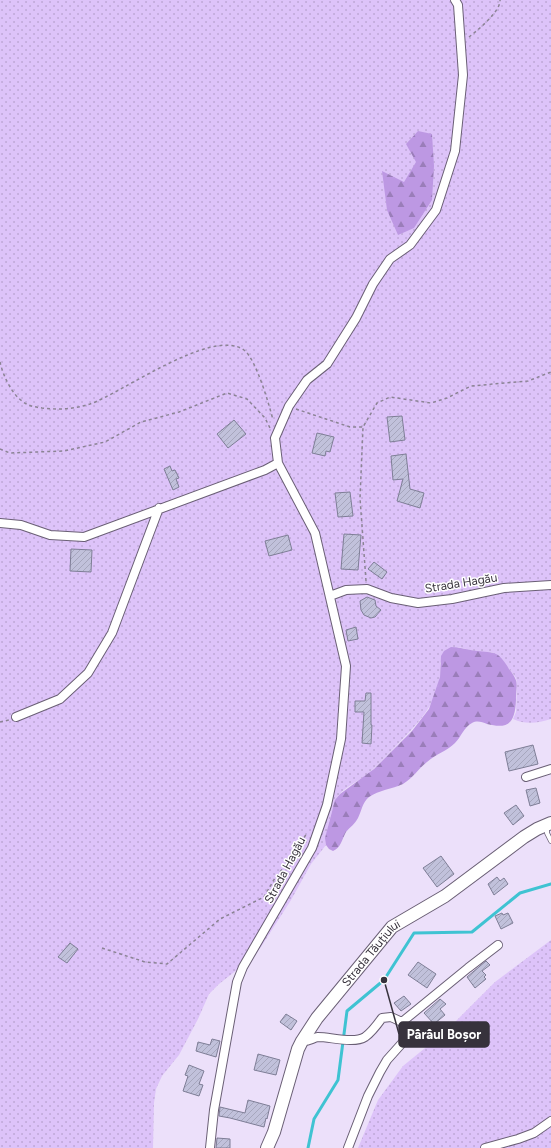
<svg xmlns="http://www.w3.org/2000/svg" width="551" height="1148" viewBox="0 0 551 1148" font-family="Figtree,sans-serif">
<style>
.green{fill:url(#green-dots)}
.forest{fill:url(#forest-firs)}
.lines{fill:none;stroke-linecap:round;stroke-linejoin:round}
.stream{stroke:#3fc3d2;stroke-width:3}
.building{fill:url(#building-hatch);stroke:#7e7e96}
.lane-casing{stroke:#6a5f75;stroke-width:5.5}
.street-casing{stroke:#6a5f75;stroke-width:10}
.secondary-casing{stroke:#6a5f75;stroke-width:14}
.path{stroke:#8b8394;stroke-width:1.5;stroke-dasharray:3 3;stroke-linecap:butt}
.lane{stroke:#fff;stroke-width:4}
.street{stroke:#fff;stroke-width:8}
.secondary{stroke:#fff;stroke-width:12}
.labels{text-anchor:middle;stroke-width:3;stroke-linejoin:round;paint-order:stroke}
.street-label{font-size:12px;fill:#37323c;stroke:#fff}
.leader{fill:none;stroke:#37323c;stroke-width:1.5}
.callout-dot{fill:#37323c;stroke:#fff;stroke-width:1.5}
.callout{fill:#37323c;stroke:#37323c;stroke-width:1.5}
.callout-label{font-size:13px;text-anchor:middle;font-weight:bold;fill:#fff}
</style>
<defs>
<pattern id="green-dots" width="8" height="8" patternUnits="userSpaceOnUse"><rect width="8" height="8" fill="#ddc3f9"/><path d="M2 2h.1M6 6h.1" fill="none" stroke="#bea8d6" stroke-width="1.8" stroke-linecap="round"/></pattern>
<pattern id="forest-firs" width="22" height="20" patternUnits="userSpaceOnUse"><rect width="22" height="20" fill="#bd98e3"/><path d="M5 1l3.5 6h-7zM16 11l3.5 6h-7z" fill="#9a7db9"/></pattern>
<pattern id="building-hatch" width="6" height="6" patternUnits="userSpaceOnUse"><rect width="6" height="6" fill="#c1c1db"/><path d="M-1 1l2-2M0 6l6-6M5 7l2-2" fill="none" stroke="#a6a6bd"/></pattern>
</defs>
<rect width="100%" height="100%" fill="#ece0fa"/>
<!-- green -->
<path class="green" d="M0 0H551V719C538 723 526 725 513 719L516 712 517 684 516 678 503 661 492 652H478L458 647 440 663C444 698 418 723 396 746 387 755 378 765 368 774 359 781 346 786 339 795 333 802 325 837 326 845L311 864 291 900 261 947 252 958 219 984 209 994 198 1019 179 1055 162 1076 156 1089 154 1103 153 1148H0Z
M551 940V1148H358L378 1100 403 1066 446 1031 495 982Z"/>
<!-- forest -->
<path class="forest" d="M418 131 432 134 434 166 432 200 414 228 398 235 387 210 382 171 404 182 416 162 406 144Z
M451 647C460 647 468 650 477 651 484 652 491 651 498 655 503 659 506 664 509 669 520 683 516 683 516 700 515 721 510 730 487 724 482 722 477 720 472 723 464 727 461 737 455 743 447 751 436 754 427 762 418 769 413 778 403 784 392 789 379 790 369 797 362 803 362 810 358 818 355 824 350 827 346 832 342 839 341 848 333 851L329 849 326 845 325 838 335 800 340 794 374 769 412 731 429 709 440 677 441 656 444 651Z"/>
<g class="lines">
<!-- stream -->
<path class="stream" d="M308 1148 314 1119 338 1080 347 1011 384 980 414 933 472 932 520 893 551 884"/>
</g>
<!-- building -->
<path class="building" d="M402 416 405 440 390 442 387 417Z
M234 420 246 434 228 448 217 434Z
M317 433 334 437 330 452 326 451 325 456 312 453Z
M406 454 410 489 424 493 420 508 397 501 403 479 393 480 391 456Z
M170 466 172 471 175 470 179 478 176 479 179 487 173 490 164 469Z
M350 492 353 516 338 517 335 493Z
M344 534 361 535 358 570 341 569Z
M288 535 292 550 269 556 265 541Z
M71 549 92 550 91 572 70 571Z
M374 562 387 572 382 579 368 569Z
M367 597 375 600 376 606 381 610 375 617 371 618 364 615 361 610 360 601Z
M356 627 358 639 348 641 346 630Z
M366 693H371V725H372L371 744 362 743 364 712H355V701H365Z
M533 745 538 764 509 771 505 752Z
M536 788 540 803 530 806 526 790Z
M516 805 524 816 513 825 504 813Z
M441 856 454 874 437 887 423 868Z
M497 877 500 881 504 878 508 884 494 895 488 884Z
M502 913 503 915 508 913 513 923 501 929 495 916Z
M70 943 78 949 67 963 58 957Z
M486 961 490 965 482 971 486 975 484 977 486 979 475 988 467 977Z
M418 962 436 974 427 988 408 975Z
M404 996 411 1004 401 1011 394 1003Z
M440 999 446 1004 440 1009 445 1015 434 1024 424 1013Z
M286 1014 297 1021 291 1030 280 1022Z
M212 1039 220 1041 216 1057 196 1051 198 1042 210 1045Z
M258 1054 280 1060 276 1075 254 1070Z
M189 1065 204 1071 199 1084 203 1085 199 1096 183 1091 188 1076 185 1075Z
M248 1100 270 1106 267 1119 266 1118 264 1127 230 1118 219 1116 220 1107 245 1113Z
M217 1138 230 1139V1148H216Z"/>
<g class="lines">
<defs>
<path id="lane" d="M547 826V833L551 841"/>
<path id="street" d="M0 523 21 525 50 535 84 537 265 470 278 463
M330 596 346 590 367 589 391 598 418 603 452 599 504 588 551 585
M16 717 60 699 88 673 112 633 159 508
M526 777 551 769
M302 1041C309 1042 312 1038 318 1037 331 1037 354 1044 365 1037 372 1032 377 1025 382 1018L391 1017 402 1022 468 968 498 945
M210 1148 214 1110 237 982 243 967 312 848 327 805 341 739 346 666 315 533 278 463 275 438 289 406 307 380 327 364 356 318 373 284 390 259 410 245 436 210 455 151 463 75 458 5 455 0
M348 1148 368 1096 380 1072 387 1060 404 1041 406 1034 405 1028 402 1022
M485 1148 518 1139 534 1133 551 1121"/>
<g id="secondary">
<path id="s1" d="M267 1148 274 1132 298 1049 302 1041 317 1018 392 927 445 896 524 837 537 829 551 823"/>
</g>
</defs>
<!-- lane casing -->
<use href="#lane" class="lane-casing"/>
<!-- street casing -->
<use href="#street" class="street-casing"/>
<!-- secondary casing -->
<use href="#secondary" class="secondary-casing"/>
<!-- path -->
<path class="path" d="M469 37C478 30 501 11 500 0
M0 362C3 375 11 393 22 401 28 406 35 407 42 408 59 410 74 409 90 404 122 393 212 327 244 350 256 359 269 404 273 420
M296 409 350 427H363
M0 449 10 453 64 451 105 442 141 422 179 412 227 393 247 399 265 418 270 428
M366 581 360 498 363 427 377 403 390 397 431 403 447 398 471 386 528 381 551 372
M0 722 9 720
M102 948 145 962 167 964 220 919 264 897 275 878 290 860 307 833"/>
<!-- lane -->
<use href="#lane" class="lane"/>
<!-- street -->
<use href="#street" class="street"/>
<!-- secondary -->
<use href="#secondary" class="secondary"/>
</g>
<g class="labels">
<!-- street labels -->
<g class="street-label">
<text transform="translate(461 583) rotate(-9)" y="4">Strada Hagău</text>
<text transform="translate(285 870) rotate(-62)" y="4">Strada Hagău</text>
<text dy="4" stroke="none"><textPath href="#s1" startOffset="225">Strada Tăuțiului</textPath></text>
</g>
</g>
<!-- callouts -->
<path class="leader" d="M384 980L399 1034"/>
<circle class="callout-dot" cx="384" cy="980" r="4"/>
<rect class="callout" x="399" y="1022" width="90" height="25" rx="4"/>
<g class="callout-label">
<text x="444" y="1039">Pârâul Boșor</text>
</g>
</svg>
